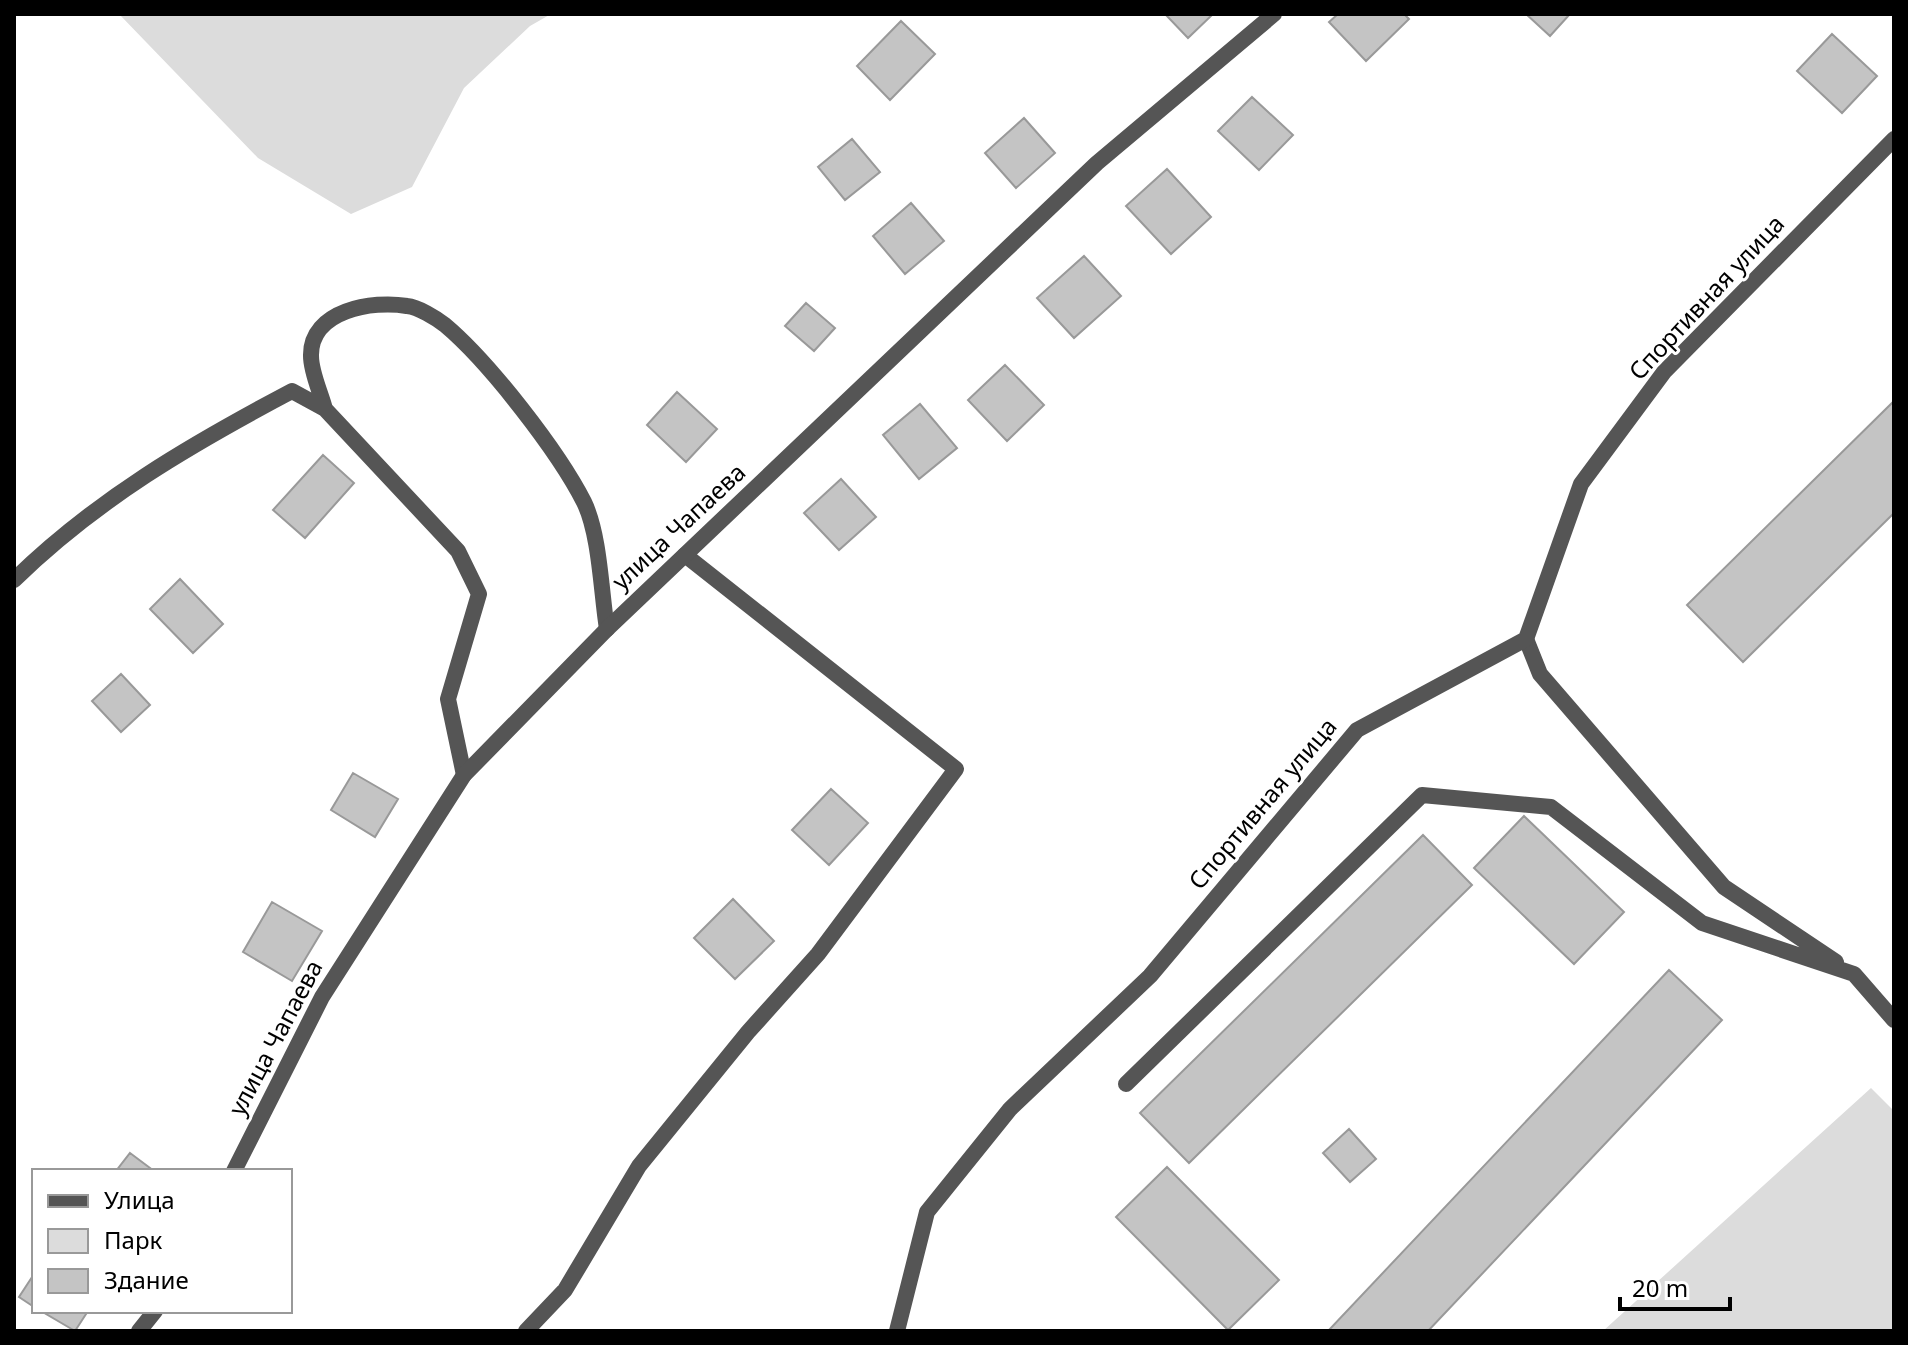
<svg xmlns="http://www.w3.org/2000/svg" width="1908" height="1345" viewBox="0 0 1908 1345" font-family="'Noto Sans',sans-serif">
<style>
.green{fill:#dcdcdc}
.building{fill:#c4c4c4;stroke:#999;stroke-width:2}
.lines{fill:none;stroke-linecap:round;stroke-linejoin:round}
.service{stroke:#555;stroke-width:16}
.minor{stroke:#555;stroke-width:16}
.labels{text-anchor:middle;stroke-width:6;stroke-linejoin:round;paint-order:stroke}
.street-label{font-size:24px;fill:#000;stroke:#fff}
</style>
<rect width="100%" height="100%" fill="#fff"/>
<!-- green -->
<path class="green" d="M119 14H551L530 26 464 88 412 187 351 214 258 158Z
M1871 1088 1894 1111V1331H1603Z"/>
<!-- building -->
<path class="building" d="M1165 14H1213L1188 38Z
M1338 14H1404L1409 19 1366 61 1329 22Z
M1526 14H1570L1550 36Z
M901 21 935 54 890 100 857 66Z
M1832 34 1877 76 1842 113 1797 71Z
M1252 97 1293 135 1259 170 1218 131Z
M1024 118 1055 153 1016 188 985 153Z
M852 139 880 172 845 200 818 167Z
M1167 169 1211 217 1171 254 1126 206Z
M911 203 944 241 905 274 873 236Z
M1084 256 1121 296 1074 338 1037 298Z
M806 303 835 328 814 351 785 326Z
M1005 365 1044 405 1007 441 968 400Z
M677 392 717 429 686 462 647 425Z
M1894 401V513L1743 662 1687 605Z
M920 404 957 448 919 479 883 435Z
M323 455 354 483 305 538 273 510Z
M841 479 876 517 839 550 804 513Z
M180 579 223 624 193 653 150 609Z
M121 674 150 705 121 732 92 701Z
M353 773 398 799 375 837 331 810Z
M831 789 868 823 829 865 792 830Z
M1524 816 1624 912 1574 964 1474 868Z
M1423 835 1472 885 1189 1163 1140 1113Z
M733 899 774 941 735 979 694 938Z
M272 902 322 931 292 981 243 952Z
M1669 970 1722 1020 1428 1331H1328Z
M1349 1129 1376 1159 1350 1182 1323 1153Z
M130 1153 154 1171H116Z
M1167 1167 1279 1280 1228 1330 1116 1217Z
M34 1274V1307L19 1297Z
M41 1311H88L75 1331Z"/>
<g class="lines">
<!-- service -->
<path class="service" d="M325 409C321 393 311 373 311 356 310 310 373 300 407 306 418 307 436 318 445 325 489 362 558 451 584 502 600 535 601 592 607 629
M14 580C97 499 190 445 292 391L325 409 458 551 479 594 448 699 464 775
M1526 639 1540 674 1724 887 1836 962
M1126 1084 1422 795 1551 807 1702 923 1854 974 1894 1020
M526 1331 565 1290 639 1166 748 1032 818 954 956 769 685 555"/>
<!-- minor -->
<path class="minor" d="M234 1171 322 997 464 775 607 629 1097 163 1274 14
M139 1331 155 1311
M897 1331 927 1212 1010 1109 1150 976 1357 730 1526 639 1581 484 1664 372 1894 139"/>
</g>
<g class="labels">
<!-- street labels -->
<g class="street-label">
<text transform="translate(1707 298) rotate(-47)" y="8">Спортивная улица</text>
<text transform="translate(679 527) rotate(-43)" y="8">улица Чапаева</text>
<text transform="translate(1263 804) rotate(-50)" y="8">Спортивная улица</text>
<text transform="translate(276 1038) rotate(-62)" y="8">улица Чапаева</text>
</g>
</g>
<!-- border -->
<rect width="1908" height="1345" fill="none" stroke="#000000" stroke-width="32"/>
<!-- legend -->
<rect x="32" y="1169" width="260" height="144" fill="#ffffff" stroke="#999999" stroke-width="2"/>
<rect x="48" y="1195" width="40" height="12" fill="#555555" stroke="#999999" stroke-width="2"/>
<text x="104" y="1209" font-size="24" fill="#000000">Улица</text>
<rect x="48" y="1229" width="40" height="24" fill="#dcdcdc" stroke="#999999" stroke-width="2"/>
<text x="104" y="1249" font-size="24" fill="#000000">Парк</text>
<rect x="48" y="1269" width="40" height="24" fill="#c4c4c4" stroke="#999999" stroke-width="2"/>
<text x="104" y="1289" font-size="24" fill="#000000">Здание</text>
<!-- scale -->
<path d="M1620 1297v12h110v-12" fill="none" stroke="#000000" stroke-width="4"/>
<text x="1632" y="1297" font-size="24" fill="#000000" stroke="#ffffff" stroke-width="6" paint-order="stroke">20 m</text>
</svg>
